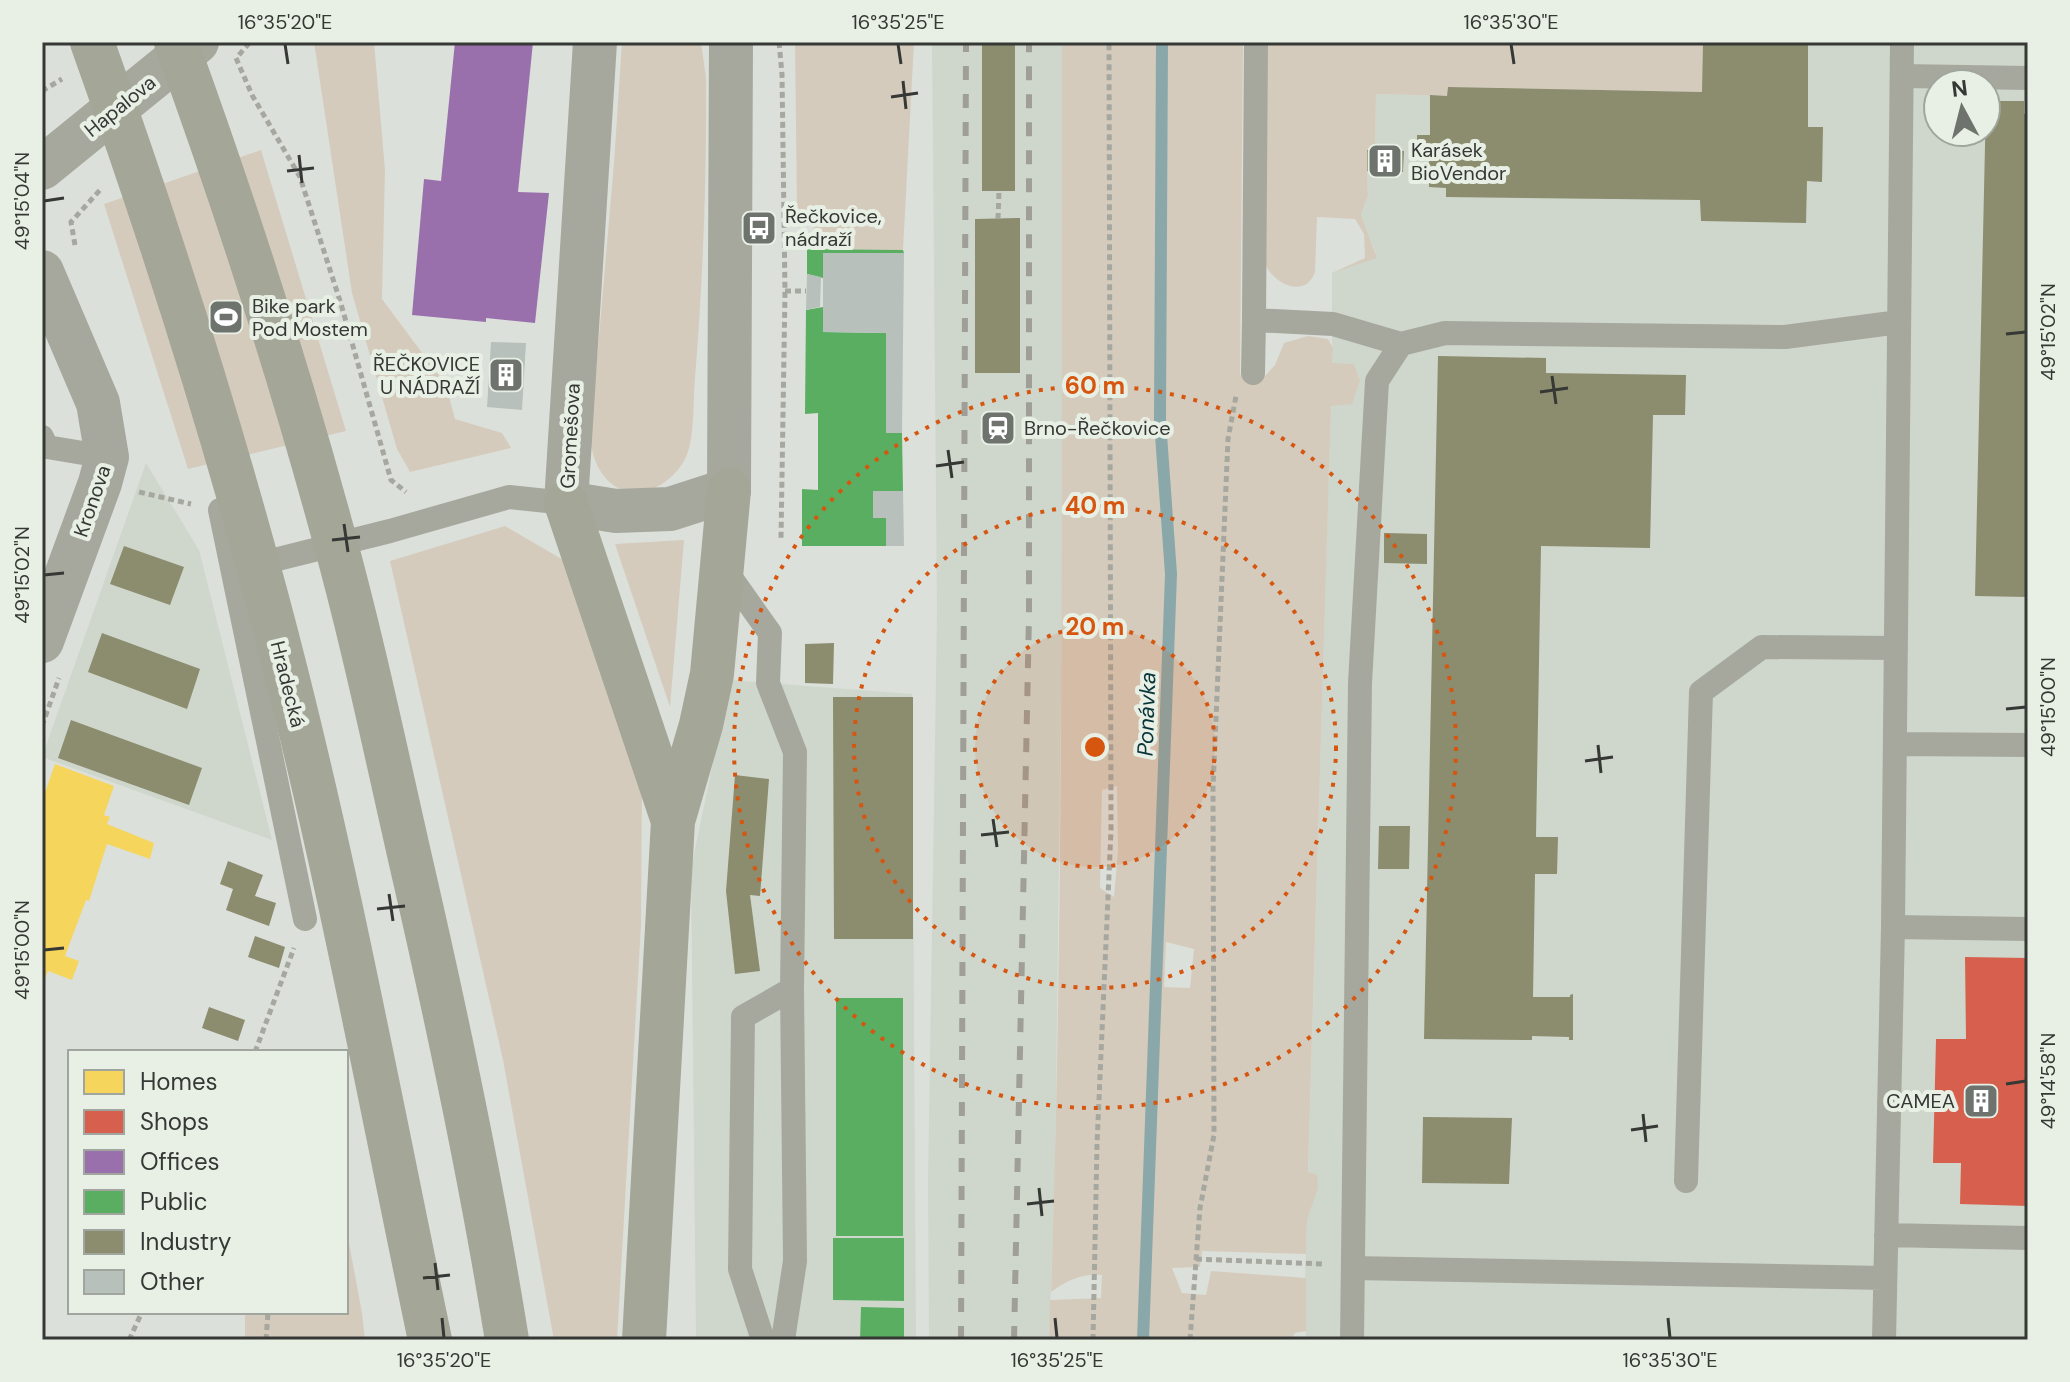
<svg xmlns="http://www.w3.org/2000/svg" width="2070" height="1382" viewBox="0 0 2070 1382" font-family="'DM Sans',sans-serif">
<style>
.built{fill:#cfd7cc;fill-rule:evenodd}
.green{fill:#d5cbbc;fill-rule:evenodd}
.homes{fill:#f6d55c}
.shops{fill:#d6604d}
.offices{fill:#9970ab}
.public{fill:#5aae61}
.industry{fill:#8c8c6e}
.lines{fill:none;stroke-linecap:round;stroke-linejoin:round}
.stream{stroke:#8aa8aa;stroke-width:12}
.building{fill:#b7c0bb}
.path{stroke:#a6a8a0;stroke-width:5;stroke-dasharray:6 4;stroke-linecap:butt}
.service{stroke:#a7a89d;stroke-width:24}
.minor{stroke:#a7a89d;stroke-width:44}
.tertiary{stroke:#a7a89d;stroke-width:44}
.trunk{stroke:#a4a698;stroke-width:44}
.rail{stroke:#9f9f98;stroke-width:6;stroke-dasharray:14 14;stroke-linecap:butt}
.ticks{fill:none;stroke:#353834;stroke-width:3}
.ring{fill:none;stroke:#d65610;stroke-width:4;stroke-dasharray:4 8}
.labels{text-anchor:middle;stroke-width:8;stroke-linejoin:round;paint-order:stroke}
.street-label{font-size:20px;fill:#353834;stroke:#e8f0e5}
.poi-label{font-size:20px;fill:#353834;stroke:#e8f0e5;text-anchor:start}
.water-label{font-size:22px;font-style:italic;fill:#083338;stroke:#e8f0e5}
.centre{fill:#d65610;stroke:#e8f0e5;stroke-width:4}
.ring-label{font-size:24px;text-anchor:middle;font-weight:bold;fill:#d65610;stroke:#e8f0e5;stroke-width:8;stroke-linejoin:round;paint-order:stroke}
.neatline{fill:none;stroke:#353834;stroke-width:3}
.ticks-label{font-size:20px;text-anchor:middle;fill:#353834}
</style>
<rect width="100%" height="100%" fill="#dce0db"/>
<!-- built -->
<path class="built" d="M932 42H1063L1062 616 1055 1177 1049 1340H929L928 1182 937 614Z
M1703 42H2028V1340H1306L1305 1283 1332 363V273L1377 257 1361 214 1368 196 1367 171 1375 150 1376 94 1447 96 1448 87 1701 92ZM1938 84H1986V132H1938Z
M146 463 199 550 272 840 42 757Z
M730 680 912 694 916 1340H696L691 869Z"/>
<!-- green -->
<path class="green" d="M314 42H374L385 170 382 299 446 385 455 419 502 433 511 448 410 472 397 449 352 293Z
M622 42H701L706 78C707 177 703 279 695 378 693 400 695 437 686 457 675 481 642 503 616 487 599 476 593 458 590 440L614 163Z
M795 42H914L903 250 807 249 804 239 815 236 810 210 797 211Z
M1062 42H1243L1240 375 1265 376 1275 365 1284 343 1308 336 1328 339 1333 348 1332 363 1354 364 1360 381 1352 404 1331 406 1308 1172 1317 1175 1318 1188 1307 1220 1306 1254 1202 1251 1200 1267 1172 1268 1182 1293 1206 1295 1211 1271 1306 1278V1331L1295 1333 1290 1340H1049L1050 1300 1101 1298 1102 1275C1082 1273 1067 1280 1051 1292 1065 876 1061 458 1062 42ZM1117 786 1118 851 1114 897 1100 888 1102 790ZM1166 942 1194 949 1190 988 1164 987Z
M1265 42H1703L1702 92 1448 87 1447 96 1376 94 1375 151 1367 171 1368 196 1361 214 1377 258 1332 273 1365 258 1364 234 1355 219 1317 217 1315 272C1305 301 1270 282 1264 261Z
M261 150 346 431 188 469 104 204Z
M505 526 565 561 642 792 641 925 617 1340H554L503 1060 390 561Z
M684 540 670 707 615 544Z
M346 1227 362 1313 365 1340H245V1312H346Z"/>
<!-- homes -->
<path class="homes" d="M55 764 114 786 104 815 110 817 107 824 154 843 150 859 107 844 89 901 86 900 65 956 79 961 72 980 48 971 42 986V801Z"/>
<!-- shops -->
<path class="shops" d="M1965 957 2028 958V1206L1960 1204 1961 1163H1933L1936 1039H1966Z"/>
<!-- offices -->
<path class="offices" d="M455 42H533L518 192 549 193 535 323 486 318V322L412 315 424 179 441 181Z"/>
<!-- public -->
<path class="public" d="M807 249 903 250 904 253H823V278L807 274Z
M823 307V332L886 333V433H902L903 491H873V518H886V546H802V489L818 490V413L805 414 806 310Z
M836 998H903V1236H836Z
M833 1238H904V1301L833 1300Z
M861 1307 904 1308V1340H860Z"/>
<!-- industry -->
<path class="industry" d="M982 42H1015V191H982Z
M1703 42H1808V127H1823L1822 182 1807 181 1806 223 1701 221 1700 200 1446 197V188L1429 187V149L1417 148V135H1430V95L1447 96 1448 87 1702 92Z
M1986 101H2024V114H2028V597L1975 596Z
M1367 150 1404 151 1403 172 1367 171Z
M1020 218V373H975V219Z
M1438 356 1546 358V373L1686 375 1685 415H1653L1650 548 1541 546 1536 837H1558L1557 874H1535L1533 997H1570V995L1573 994V1040H1569V1037L1532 1036V1040L1424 1039Z
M1384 533 1427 534V564L1384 563Z
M124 546 184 567 170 605 110 584Z
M102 633 200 669 187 709 88 672Z
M834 643 833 684 805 683V644Z
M833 697H913V939H834Z
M71 720 202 768 189 805 58 758Z
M735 775 769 779 760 896 750 895 760 971 735 974 726 891Z
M1379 826H1410L1409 869H1378Z
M228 861 263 875 255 896 276 903 269 926 226 910 233 889 220 884Z
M255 936 285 947 279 968 248 957Z
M209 1007 245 1020 238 1041 202 1028Z
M1423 1117 1512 1118 1509 1184 1422 1183Z"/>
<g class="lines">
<!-- stream -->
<path class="stream" d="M1143 1340 1171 574 1160 421 1162 42"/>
</g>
<!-- building -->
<path class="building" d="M823 253H904L902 433H886V333L823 332Z
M807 274 821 277 820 307 806 310Z
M491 342 526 343 522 410 487 407Z
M873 491H903L904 546H886V518H873Z"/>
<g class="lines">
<!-- path -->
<path class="path" d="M779 42 782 74 785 291 781 539
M239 55 250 42
M236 58 252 95 300 177 341 304 391 480 406 492
M42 91 62 79
M998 219 999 191
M75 245 71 222 100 190
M785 291H806
M139 492 191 504
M42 726 59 678
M255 1052 294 948
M1196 1259 1323 1264
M129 1340 142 1312
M266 1340 268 1312
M1093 1340 1097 1144 1111 830 1109 42
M1190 1340 1200 1208 1214 1135 1213 788 1228 439 1236 396"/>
<!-- service -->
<path class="service" d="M1256 42 1254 320 1333 324 1401 344
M1902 76 2028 78
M1253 373 1254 320
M42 437 47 447 107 457
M220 510 305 919
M250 566 390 531 509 497 566 503
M724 568 770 633 768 683 795 752 792 989 795 1261 783 1340
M1895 744 2028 745
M1893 927 2028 929
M1686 1181 1701 692 1762 647 1896 648
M1886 1235 2028 1238
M1353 1268 1885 1278
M763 1340 740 1269 743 1017 792 989
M1352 1340 1360 683 1377 381 1401 344 1445 333 1785 337 1899 322
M1884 1340 1893 927 1902 42"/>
<!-- minor -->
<path class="minor" d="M595 42 566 503 616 511 670 509 729 490
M42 272 98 403 107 457 100 483 42 641"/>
<!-- tertiary -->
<path class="tertiary" d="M42 168 197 42
M729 490 731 42"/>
<!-- trunk -->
<path class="trunk" d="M92 42C157 224 216 408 266 595 332 840 378 1091 430 1340
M176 42C234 202 287 365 332 530 362 638 385 748 410 858 447 1018 481 1178 507 1340
M566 503 673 821
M644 1340 673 821 701 725 712 674 729 490"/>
<!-- rail -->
<path class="rail" d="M961 1340 966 42
M1014 1340 1029 615V42"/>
</g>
<!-- ticks -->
<path class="ticks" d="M285 44 288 64M898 44 901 64M1511 44 1514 64M903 81 906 109M891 97 918 93M299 155 302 183M287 171 314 168M44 201 64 198M2006 334 2026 332M1552 376 1556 404M1540 392 1568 388M948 450 952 478M936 466 964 462M344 524 348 552M332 540 360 537M44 575 64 573M2006 709 2026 707M1598 745 1601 773M1585 761 1613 757M993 819 997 847M981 835 1009 832M389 894 393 921M377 909 405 906M44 950 64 948M2006 1084 2026 1081M1643 1114 1646 1142M1631 1130 1658 1126M1039 1188 1042 1216M1027 1204 1054 1201M435 1263 438 1290M423 1278 450 1275M442 1318 444 1338M1055 1318 1057 1338M1668 1318 1670 1338"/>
<!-- distance rings -->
<circle cx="1095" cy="747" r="120" fill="#d65610" fill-opacity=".12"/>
<g class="ring">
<circle cx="1095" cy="747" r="120"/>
<circle cx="1095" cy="747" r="241"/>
<circle cx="1095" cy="747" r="361"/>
</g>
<!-- icons -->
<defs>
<symbol id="building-square" viewBox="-11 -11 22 22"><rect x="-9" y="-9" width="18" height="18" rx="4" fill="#6f736e" stroke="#e8f0e5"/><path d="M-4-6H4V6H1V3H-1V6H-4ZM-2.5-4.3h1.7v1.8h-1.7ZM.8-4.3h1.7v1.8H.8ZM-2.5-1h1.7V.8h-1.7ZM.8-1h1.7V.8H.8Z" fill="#fff"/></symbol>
<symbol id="bus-square" viewBox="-11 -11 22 22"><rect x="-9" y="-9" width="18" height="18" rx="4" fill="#6f736e" stroke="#e8f0e5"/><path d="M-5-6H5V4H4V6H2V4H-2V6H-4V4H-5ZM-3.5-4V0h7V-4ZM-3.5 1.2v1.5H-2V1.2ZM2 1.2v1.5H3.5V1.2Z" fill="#fff"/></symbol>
<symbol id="stadium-square" viewBox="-11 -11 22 22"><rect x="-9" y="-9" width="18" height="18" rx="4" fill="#6f736e" stroke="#e8f0e5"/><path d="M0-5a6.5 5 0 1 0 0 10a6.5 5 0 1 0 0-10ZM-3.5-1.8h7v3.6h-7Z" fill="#fff"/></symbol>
<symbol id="station-square" viewBox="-11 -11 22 22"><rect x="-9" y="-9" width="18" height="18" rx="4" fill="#6f736e" stroke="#e8f0e5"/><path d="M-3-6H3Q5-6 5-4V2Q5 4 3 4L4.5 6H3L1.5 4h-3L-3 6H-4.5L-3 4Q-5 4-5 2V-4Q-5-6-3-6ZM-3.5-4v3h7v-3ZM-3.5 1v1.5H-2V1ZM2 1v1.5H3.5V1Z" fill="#fff"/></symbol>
</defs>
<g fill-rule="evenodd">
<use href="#building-square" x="1365" y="141" width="40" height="40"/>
<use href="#bus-square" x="739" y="208" width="40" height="40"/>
<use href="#stadium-square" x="206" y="297" width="40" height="40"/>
<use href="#building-square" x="486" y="355" width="40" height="40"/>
<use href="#station-square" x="978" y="408" width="40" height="40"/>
<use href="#building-square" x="1961" y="1081" width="40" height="40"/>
</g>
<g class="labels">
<!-- street labels -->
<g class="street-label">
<text transform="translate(120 106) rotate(-39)" y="7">Hapalova</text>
<text transform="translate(570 436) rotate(-87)" y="7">Gromešova</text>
<text transform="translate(92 501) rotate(-71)" y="7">Kronova</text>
<text transform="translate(288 684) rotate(76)" y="7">Hradecká</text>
</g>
<!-- poi labels -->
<g class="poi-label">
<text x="1411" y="157">Karásek<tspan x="1411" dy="23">BioVendor</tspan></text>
<text x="785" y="223">Řečkovice,<tspan x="785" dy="23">nádraží</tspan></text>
<text x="252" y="313">Bike park<tspan x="252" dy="23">Pod Mostem</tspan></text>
<text x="480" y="371" text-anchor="end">ŘEČKOVICE<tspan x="480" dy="23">U NÁDRAŽÍ</tspan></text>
<text x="1024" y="435">Brno-Řečkovice</text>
<text x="1955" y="1108" text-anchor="end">CAMEA</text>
</g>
<!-- water labels -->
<g class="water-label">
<text transform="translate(1146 714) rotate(-88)" y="8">Ponávka</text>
</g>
</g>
<circle cx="1095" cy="747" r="12" class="centre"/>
<g class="ring-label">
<text x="1095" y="394">60 m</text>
<text x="1095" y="514">40 m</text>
<text x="1095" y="635">20 m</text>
</g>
<!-- border -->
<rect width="2070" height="1382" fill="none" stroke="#e8f0e5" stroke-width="88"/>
<!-- legend -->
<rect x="68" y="1050" width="280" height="264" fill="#e8f0e5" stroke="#a0a69e" stroke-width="2"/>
<rect x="84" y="1070" width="40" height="24" fill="#f6d55c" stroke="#a0a69e" stroke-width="2"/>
<text x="140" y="1090" font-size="24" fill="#353834">Homes</text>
<rect x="84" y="1110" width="40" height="24" fill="#d6604d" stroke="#a0a69e" stroke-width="2"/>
<text x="140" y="1130" font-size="24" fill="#353834">Shops</text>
<rect x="84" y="1150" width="40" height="24" fill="#9970ab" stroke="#a0a69e" stroke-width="2"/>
<text x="140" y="1170" font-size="24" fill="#353834">Offices</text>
<rect x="84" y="1190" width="40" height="24" fill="#5aae61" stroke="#a0a69e" stroke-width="2"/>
<text x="140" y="1210" font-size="24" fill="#353834">Public</text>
<rect x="84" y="1230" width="40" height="24" fill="#8c8c6e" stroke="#a0a69e" stroke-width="2"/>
<text x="140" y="1250" font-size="24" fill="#353834">Industry</text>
<rect x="84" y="1270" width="40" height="24" fill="#b7c0bb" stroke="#a0a69e" stroke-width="2"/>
<text x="140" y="1290" font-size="24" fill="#353834">Other</text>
<!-- north arrow -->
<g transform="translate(1962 108) rotate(353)"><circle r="38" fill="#e8f0e5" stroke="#a0a69e" stroke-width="2"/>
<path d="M0-6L14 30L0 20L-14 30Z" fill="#6f736e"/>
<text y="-12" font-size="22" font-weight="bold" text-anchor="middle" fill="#353834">N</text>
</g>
<rect x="44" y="44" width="1982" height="1294" class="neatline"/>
<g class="ticks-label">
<text x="285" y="29">16°35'20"E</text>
<text x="898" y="29">16°35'25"E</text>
<text x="1511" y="29">16°35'30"E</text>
<text transform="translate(22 201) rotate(-90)" y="7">49°15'04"N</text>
<text transform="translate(2048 332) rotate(-90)" y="7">49°15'02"N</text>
<text transform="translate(22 575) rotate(-90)" y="7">49°15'02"N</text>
<text transform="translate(2048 707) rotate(-90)" y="7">49°15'00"N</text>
<text transform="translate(22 950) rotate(-90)" y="7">49°15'00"N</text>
<text transform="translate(2048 1081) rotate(-90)" y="7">49°14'58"N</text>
<text x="444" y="1367">16°35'20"E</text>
<text x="1057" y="1367">16°35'25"E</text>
<text x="1670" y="1367">16°35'30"E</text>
</g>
</svg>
